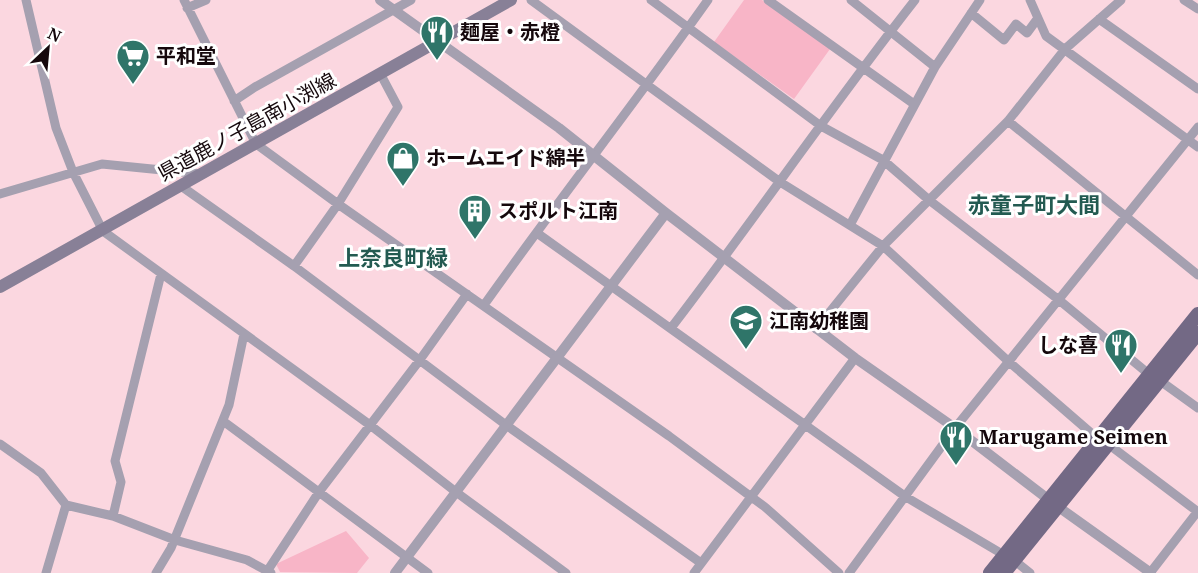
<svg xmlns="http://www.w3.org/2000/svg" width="1198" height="573" viewBox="0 0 1198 573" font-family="'Noto Serif','Noto Sans JP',serif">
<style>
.green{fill:#f8b5c7}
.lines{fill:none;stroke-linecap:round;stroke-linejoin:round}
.minor{stroke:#a5a0b0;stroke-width:9}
.tertiary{stroke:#a5a0b0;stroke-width:10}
.secondary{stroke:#888097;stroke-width:12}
.primary{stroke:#736985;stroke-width:14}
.labels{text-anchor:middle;stroke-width:6;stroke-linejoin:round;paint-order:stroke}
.poi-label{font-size:20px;font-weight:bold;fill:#15080c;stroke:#fff;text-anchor:start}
.street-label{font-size:20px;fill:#15080c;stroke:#fff}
.quarter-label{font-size:22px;font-weight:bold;fill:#235a51;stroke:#fff}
</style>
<rect width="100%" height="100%" fill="#fbd7e0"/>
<!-- green -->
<path class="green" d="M744 0H762L830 49 794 99 714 42Z
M346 531 369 558 357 573 280 572 276 564Z"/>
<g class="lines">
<!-- minor -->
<path class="minor" d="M26 0 56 128 73 172 103 231 370 425 456 492 566 573
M184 0 256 144 338 204 669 436 765 507 839 573
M531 0 780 182 883 246 1008 361 1098 439
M651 0 821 126 883 160 929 200 1059 300 1150 375
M768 0 914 104
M851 0 935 67
M1030 0 1046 36 1198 147
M1184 0 1198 9
M187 8 206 0
M971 13 1004 40 1016 24 1027 33 1038 18
M1099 19 1198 89
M234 101 255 87 411 0
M1008 121 1198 275
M181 186 294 266 506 425 701 563
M0 194 102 164 202 174
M850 225 935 67 980 0
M537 233 906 497 1004 555
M294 266 338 204 398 107 381 75
M484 305C557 202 635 103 708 0
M671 328C754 220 831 107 915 0
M816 329 883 246 1008 121 1065 49 1121 0
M1159 380 1198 408
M223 421 428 573
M0 444 41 473 66 505 113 516 175 540 247 560 271 573
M1108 444 1198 512
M113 516 121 482 115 461 161 274
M1015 561 1030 573
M46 573 66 505
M156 573 171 548 229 405 244 334
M266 573 319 492 419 361 467 294
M694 573 855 358
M849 573 955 428 1198 127
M1150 573 1198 511"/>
<!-- tertiary -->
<path class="tertiary" d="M380 0 559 128 666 213 855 358 955 428 1057 506 1151 573
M395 573 666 213"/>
<!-- secondary -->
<path class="secondary" d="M0 287 511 0"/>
<!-- primary -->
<path class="primary" d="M990 573 1198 314
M1004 573 1198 333"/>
</g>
<!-- icons -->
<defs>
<symbol id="restaurant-pin" viewBox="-11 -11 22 30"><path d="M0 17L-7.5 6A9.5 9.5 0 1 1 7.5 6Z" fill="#2f7569" stroke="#fff"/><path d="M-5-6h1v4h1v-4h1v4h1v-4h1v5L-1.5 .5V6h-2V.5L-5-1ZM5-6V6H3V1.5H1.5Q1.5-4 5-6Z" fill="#fff"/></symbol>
<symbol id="supermarket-pin" viewBox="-11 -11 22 30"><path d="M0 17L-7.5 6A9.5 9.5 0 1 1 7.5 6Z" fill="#2f7569" stroke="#fff"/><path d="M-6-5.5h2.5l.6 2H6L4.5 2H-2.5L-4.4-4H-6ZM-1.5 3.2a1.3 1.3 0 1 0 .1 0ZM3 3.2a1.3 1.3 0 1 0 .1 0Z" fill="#fff"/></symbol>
<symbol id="shop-pin" viewBox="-11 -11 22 30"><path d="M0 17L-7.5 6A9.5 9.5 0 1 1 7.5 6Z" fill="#2f7569" stroke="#fff"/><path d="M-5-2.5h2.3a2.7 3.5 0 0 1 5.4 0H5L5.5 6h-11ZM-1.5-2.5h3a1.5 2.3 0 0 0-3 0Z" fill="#fff"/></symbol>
<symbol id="building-pin" viewBox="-11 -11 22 30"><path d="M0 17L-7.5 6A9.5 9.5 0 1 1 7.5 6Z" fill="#2f7569" stroke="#fff"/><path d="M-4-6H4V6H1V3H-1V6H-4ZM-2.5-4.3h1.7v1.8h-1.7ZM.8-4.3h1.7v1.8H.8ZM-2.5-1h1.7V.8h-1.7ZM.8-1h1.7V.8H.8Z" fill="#fff"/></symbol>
<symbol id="school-pin" viewBox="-11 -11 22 30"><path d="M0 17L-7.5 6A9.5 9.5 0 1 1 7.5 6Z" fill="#2f7569" stroke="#fff"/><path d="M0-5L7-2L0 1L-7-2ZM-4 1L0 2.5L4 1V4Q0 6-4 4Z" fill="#fff"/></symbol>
</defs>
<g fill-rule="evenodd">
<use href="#restaurant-pin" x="418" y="13" width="38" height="52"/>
<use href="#supermarket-pin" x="114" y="37" width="38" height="52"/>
<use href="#shop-pin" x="384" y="139" width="38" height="52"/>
<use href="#building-pin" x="456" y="192" width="38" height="52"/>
<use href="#school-pin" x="727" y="302" width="38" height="52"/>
<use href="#restaurant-pin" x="1102" y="326" width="38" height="52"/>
<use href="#restaurant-pin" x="937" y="418" width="38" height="52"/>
</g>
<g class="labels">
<!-- poi labels -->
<g class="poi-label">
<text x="460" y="39">麺屋・赤橙</text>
<text x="156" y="63">平和堂</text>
<text x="426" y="165">ホームエイド綿半</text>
<text x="498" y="218">スポルト江南</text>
<text x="769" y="328">江南幼稚園</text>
<text x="1098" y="352" text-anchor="end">しな喜</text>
<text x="979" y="444">Marugame Seimen</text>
</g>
<!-- street labels -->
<g class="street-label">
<text transform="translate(247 127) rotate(-29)" y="7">県道鹿ノ子島南小渕線</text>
</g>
<!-- quarter labels -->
<g class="quarter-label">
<text x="1034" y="213">赤童子町大間</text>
<text x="393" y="266">上奈良町緑</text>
</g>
</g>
<!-- north arrow -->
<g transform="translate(48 48) rotate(26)" stroke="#ffffff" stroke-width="4.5" paint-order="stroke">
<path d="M0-4.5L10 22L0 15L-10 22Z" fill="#15080c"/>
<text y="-9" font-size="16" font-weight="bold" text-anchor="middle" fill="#15080c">N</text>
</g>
</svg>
